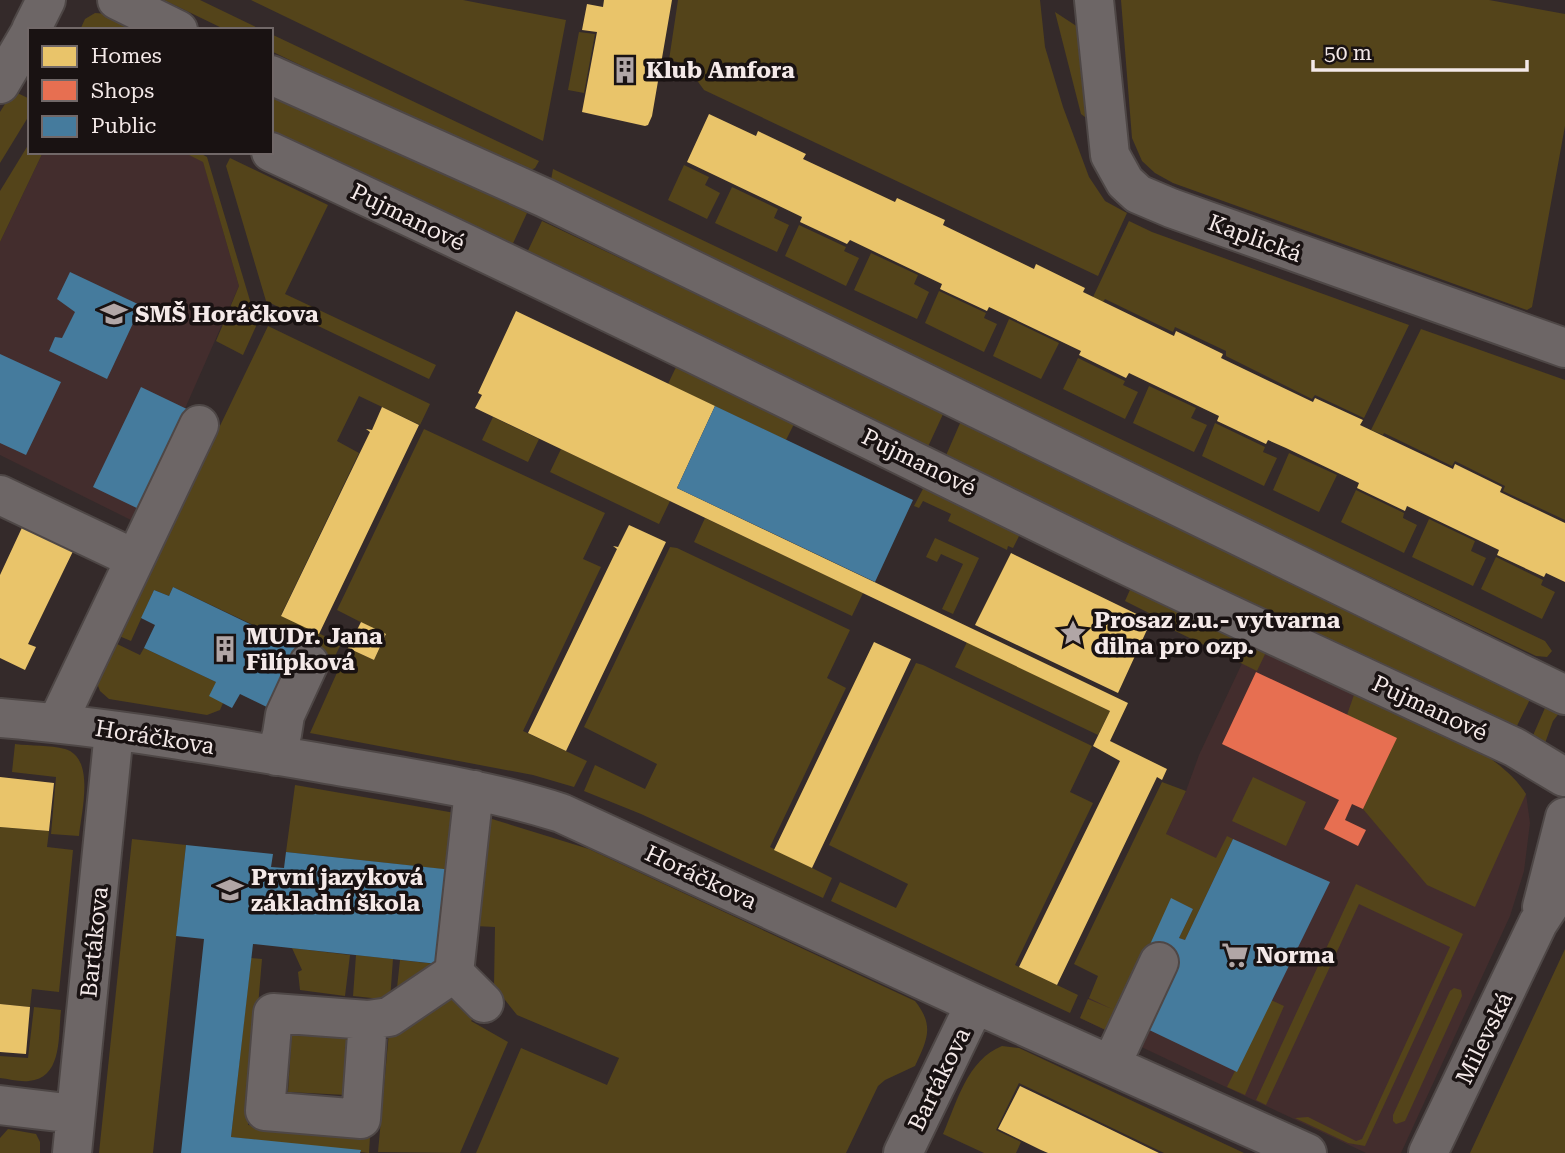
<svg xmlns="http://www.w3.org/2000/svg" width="1565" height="1153" viewBox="0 0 1565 1153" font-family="'Roboto Serif',serif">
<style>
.built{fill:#432d2d}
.green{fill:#54441a}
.homes{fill:#e9c46a}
.shops{fill:#e76f51}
.public{fill:#457b9d}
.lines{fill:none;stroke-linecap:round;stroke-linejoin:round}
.minor-casing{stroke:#4e4746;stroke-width:42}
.minor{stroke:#6d6666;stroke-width:38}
.labels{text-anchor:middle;stroke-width:7;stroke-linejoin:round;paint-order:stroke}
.poi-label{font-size:23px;font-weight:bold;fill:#f4e9e8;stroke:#191212;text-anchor:start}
.street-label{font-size:23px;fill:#f4e9e8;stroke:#191212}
</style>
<rect width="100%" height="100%" fill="#342a2a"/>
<!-- built -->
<path class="built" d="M43 152H183L203 161 239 286 135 522 0 455V242Z
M1253 640 1507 773 1526 794 1530 823 1524 871 1510 916 1401 1153H1366L1080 1018 1186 791 1199 755Z"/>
<!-- green -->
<path class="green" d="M164 0H200L262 30H226Z
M251 0H463L566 20 543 141Z
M678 0H1040L1045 47 1063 107 1089 177 1105 201 1127 213 1098 276 704 90 685 64 669 60Z
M1121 0H1489L1565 14V126L1532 307 1527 310 1173 183 1155 173 1142 161 1132 138Z
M1055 12 1081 29 1089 120 1081 114Z
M95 13 109 14 142 30H80L85 19Z
M579 32 595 34 584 93 568 90Z
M271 34 539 161 535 168 525 173 271 51Z
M13 91 30 99V114L0 163V112Z
M271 92 527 213 509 252 271 139Z
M30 142V152H43L0 242V191Z
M183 152H198L207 157 257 324 243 355 216 341 239 286 203 162Z
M230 158 328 205 285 294 436 365 429 379 266 301 226 166Z
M684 165 709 177 705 185 720 193 707 219 668 200Z
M553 169 1545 641 1552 651 1547 657 1536 656 553 187 551 180Z
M732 187 778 209 774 218 789 225 777 252 715 223Z
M542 221 944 412 926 451 524 259Z
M1129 221 1152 232 1409 325 1364 418 1315 395 1312 399 1226 356V351L1175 327 1173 332 1105 299 1103 302 1093 297Z
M799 225 846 247 844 251 859 258 846 286 785 256Z
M871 253 918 275 914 284 929 292 917 319 854 290Z
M939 291 986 313 984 318 997 324 984 352 925 323Z
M1009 319 1059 343 1041 379 993 356Z
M268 326 430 404 420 425 359 396 337 441 359 453 281 615 341 644 332 662 173 587 169 596 154 590 131 641 119 636Z
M1421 329 1565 380V520L1503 491 1505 486 1455 461 1452 466 1384 433 1383 435 1371 430Z
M1078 358 1125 381 1123 385 1138 392 1125 419 1063 389Z
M677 365 795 422 786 440 668 384Z
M1149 386 1196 408 1191 418 1207 425 1194 452 1133 423Z
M493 417 539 439 528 462 482 440Z
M961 421 1533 693 1514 732 944 460Z
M1215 423 1265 447 1263 452 1277 458 1264 486 1202 456Z
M424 429 605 513 583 559 601 567 523 731 587 761 574 787 533 775 310 733 348 648 374 660 386 635 337 610Z
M561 449 670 501 659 524 550 472Z
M1289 453 1337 475 1319 512 1273 490Z
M925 485 1022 530 1013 548 1008 546 1007 550 948 521 951 514 923 501 919 508 914 506Z
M1356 490 1404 513 1403 518 1417 525 1404 553 1341 522Z
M705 518 863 593 852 616 694 542Z
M1429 519 1475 541 1471 551 1486 558 1473 586 1412 557Z
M935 538 979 558 953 614 942 609 963 564 941 554 937 562 926 557Z
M670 547 677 548 850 630 827 678 846 688 770 847 832 878 823 898 641 814 584 791 595 765 645 789 657 764 584 727Z
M1496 557 1543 580 1541 585 1555 592 1542 619 1481 589Z
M1133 583 1268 648 1257 671 1157 622 1159 618 1125 601Z
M967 642 1110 711 1098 735 955 667Z
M115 643 140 655 144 648 216 682 223 703 220 710 207 715 109 699 100 691 97 683Z
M916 663 923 665 1092 746 1070 792 1093 803 1015 965 1078 995 1070 1013 831 901 840 882 896 908 908 884 829 845Z
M1356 689C1404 712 1498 748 1526 794L1475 907 1427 885 1363 809 1396 738 1347 715Z
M1548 701 1563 708 1553 721 1544 746 1531 740Z
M15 744C31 746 50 745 65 749 96 758 81 813 79 836L51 834 56 777 12 772Z
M1253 777 1306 802 1286 846 1232 821Z
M1162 782 1186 791 1166 834 1216 858 1227 836 1233 839 1185 940 1179 938 1193 909 1171 899 1112 1033 1080 1018 1088 999 1112 1009 1089 998 1098 976 1074 964Z
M295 785 455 813 460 871 286 852Z
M492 819 589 849 915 1001C935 1026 927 1040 915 1066L885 1080 878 1086 846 1153H476L521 1048 607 1085 619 1058 517 1015 494 986 495 927 475 926 483 827Z
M0 827 49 831 47 847 73 850 59 992 32 989 30 1007 0 1004Z
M132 839 186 845 153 1153H99Z
M1356 884 1463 934 1365 1146 1348 1143 1295 1118 1308 1117 1356 1141 1362 1139 1450 947 1359 904 1266 1105 1256 1100Z
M292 948 350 955 345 996 300 990 298 972 302 970Z
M1565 949V1153H1470Z
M356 955 393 959 390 1000 353 996Z
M251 958 262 959 248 1125 370 1137 369 1153 231 1137Z
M400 960 436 964 396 997Z
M455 987 480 1011 471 1021 508 1042 460 1153 378 1152 389 1032Z
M1454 988 1461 990 1462 996 1405 1121 1396 1124 1393 1121V1115L1450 991Z
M1271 1000 1284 1006 1245 1095 1227 1087 1235 1071H1237Z
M34 1007 61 1010C58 1035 63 1078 29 1081 19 1082 9 1079 0 1078V1056L28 1058Z
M292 1029 349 1032 346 1095 288 1092Z
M1002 1046 1019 1048 1244 1153H1164L1019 1083 996 1130 1021 1142 1016 1153H984L943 1134C957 1102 967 1060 1002 1046Z
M8 1129 36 1134 40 1142V1153H0V1138Z"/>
<!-- homes -->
<path class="homes" d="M604 0H672L652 116 648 125 645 126 582 112 597 32 582 30 587 4 603 7Z
M709 114 756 136 758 131 806 154 803 159 895 202 897 198 945 220 943 225 1034 269 1036 264 1085 288 1083 292 1174 336 1176 331 1223 354 1221 358 1313 402 1315 398 1363 420 1360 425 1453 469 1455 464 1502 487 1500 492 1565 523V582L1546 573 1544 577 1497 555 1499 550 1407 506 1405 511 1357 488 1359 483 1286 448 1268 440 1266 444 1217 421 1219 416 1129 373 1126 378 1079 355 1081 351 989 307 987 311 940 289 942 284 850 240 847 244 800 222 802 217 687 162Z
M516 311 715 406 677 488 1128 703 1110 741 1167 769 1162 780 1157 777 1057 985 1019 967 1120 761 1093 746 1110 711 475 408 482 395 478 393Z
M382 407 419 425 319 634 281 616 370 432 366 429 372 430Z
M26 519 77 543 28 644 36 647 25 670 0 658V575Z
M629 525 666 542 566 751 528 733 617 549 613 546 618 547Z
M1011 553 1151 621 1118 693 975 625Z
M361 622 386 634 374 660 348 648Z
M874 642 911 659 812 868 774 850Z
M0 777 54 783 49 831 0 827Z
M0 1004 30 1007 26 1054 0 1052Z
M1020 1086 1089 1119 1159 1153H1048L1041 1150 998 1129Z"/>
<!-- shops -->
<path class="shops" d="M1256 672 1397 738 1363 809 1352 804 1345 820 1366 830 1358 846 1324 829 1339 800 1222 744Z"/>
<!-- public -->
<path class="public" d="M70 272 142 306 143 309 138 320 135 319 107 379 49 351 55 337 62 338 75 312 57 299Z
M0 354 61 382 26 455 0 443Z
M141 387 191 411 143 511 93 487Z
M715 406 913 500 875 582 677 488Z
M173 587 306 651 277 712 240 694 232 708 209 696 216 682 144 648 155 625 141 618 154 590 169 596Z
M1233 839 1330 882 1237 1072 1143 1027 1177 955 1172 953 1147 951 1171 898 1193 909 1179 938 1185 940Z
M186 845 273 854 271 867 284 868 286 852 453 870 438 964 253 944 231 1137 361 1150 360 1153H181L204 939 176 936Z"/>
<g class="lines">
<defs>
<path id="minor" d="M117 0 178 30
M1094 0 1110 155 1125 182 1138 194 1171 208 1565 348
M31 30 46 0
M271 75 545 198 1565 695
M0 84 30 33
M271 152C554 283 833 422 1113 559 1246 623 1381 685 1514 747L1564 777
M0 495 135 559
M0 718C108 727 215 745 321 763 401 777 483 788 561 813L975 1004 1307 1153
M57 723 199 425
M276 756 282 734 285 715 309 663
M1542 907 1565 817
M454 973 484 1003
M368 1020 361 1119 265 1111 273 1013 368 1020 389 1017 454 973 474 790
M1111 1065 1159 962
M0 1105 75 1114
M72 1153 114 731
M903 1153 975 1004
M1428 1153 1538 923 1565 882"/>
</defs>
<!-- minor casing -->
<use href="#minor" class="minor-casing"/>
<!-- minor -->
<use href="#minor" class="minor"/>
</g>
<!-- icons -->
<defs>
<symbol id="building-bare" viewBox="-9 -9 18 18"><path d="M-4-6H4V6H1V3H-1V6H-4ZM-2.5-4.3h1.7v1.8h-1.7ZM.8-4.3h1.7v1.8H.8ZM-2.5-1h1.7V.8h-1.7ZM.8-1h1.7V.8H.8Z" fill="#b1a6a6" stroke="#191212" stroke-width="2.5" paint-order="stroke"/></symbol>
<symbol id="school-bare" viewBox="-9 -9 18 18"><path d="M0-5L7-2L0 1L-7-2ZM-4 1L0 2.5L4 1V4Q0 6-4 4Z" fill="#b1a6a6" stroke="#191212" stroke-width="2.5" paint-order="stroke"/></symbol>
<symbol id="sight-bare" viewBox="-9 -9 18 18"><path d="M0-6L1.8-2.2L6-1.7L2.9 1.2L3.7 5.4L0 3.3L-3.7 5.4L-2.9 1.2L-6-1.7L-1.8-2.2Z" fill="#b1a6a6" stroke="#191212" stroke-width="2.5" paint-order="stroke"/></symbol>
<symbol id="supermarket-bare" viewBox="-9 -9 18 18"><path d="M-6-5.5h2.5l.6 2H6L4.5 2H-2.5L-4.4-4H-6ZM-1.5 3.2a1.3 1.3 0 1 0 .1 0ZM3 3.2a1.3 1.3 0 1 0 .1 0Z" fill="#b1a6a6" stroke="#191212" stroke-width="2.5" paint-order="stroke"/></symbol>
</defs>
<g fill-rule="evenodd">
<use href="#building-bare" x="606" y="51" width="38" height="38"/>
<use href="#school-bare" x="95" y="295" width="38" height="38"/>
<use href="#sight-bare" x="1054" y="614" width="38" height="38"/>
<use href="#building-bare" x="206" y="630" width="38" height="38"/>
<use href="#school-bare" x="211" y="871" width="38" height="38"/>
<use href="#supermarket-bare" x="1216" y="936" width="38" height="38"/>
</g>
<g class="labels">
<!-- poi labels -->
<g class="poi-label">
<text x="646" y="78">Klub Amfora</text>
<text x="135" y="322">SMŠ Horáčkova</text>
<text x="1094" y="628">Prosaz z.u.- vytvarna<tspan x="1094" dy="26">dilna pro ozp.</tspan></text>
<text x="246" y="644">MUDr. Jana<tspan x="246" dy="26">Filípková</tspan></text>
<text x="251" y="885">První jazyková<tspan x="251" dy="26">základní škola</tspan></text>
<text x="1256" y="963">Norma</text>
</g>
<!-- street labels -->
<g class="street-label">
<text transform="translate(408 217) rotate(26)" y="8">Pujmanové</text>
<text transform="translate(1255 238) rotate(20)" y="8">Kaplická</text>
<text transform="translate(919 462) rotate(26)" y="8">Pujmanové</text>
<text transform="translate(1430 708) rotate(25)" y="8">Pujmanové</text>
<text transform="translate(155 737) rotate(9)" y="8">Horáčkova</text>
<text transform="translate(701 877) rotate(25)" y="8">Horáčkova</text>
<text transform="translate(94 942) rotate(-84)" y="8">Bartákova</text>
<text transform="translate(1484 1038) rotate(-64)" y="8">Milevská</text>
<text transform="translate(939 1079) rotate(-64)" y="8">Bartákova</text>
</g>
</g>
<!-- legend -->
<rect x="28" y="28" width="245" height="126" fill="#191212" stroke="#716868" stroke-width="2"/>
<rect x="42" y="46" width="35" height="21" fill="#e9c46a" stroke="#716868" stroke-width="2"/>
<text x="91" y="63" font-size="21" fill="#f4e9e8">Homes</text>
<rect x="42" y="80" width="35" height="21" fill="#e76f51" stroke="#716868" stroke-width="2"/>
<text x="91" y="98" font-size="21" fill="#f4e9e8">Shops</text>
<rect x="42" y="116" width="35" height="21" fill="#457b9d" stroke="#716868" stroke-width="2"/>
<text x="91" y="133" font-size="21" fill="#f4e9e8">Public</text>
<!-- scale -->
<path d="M1313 60v10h214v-10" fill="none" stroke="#f4e9e8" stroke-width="3.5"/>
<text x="1324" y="60" font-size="21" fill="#f4e9e8" stroke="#191212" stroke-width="5" paint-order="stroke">50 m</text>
</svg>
